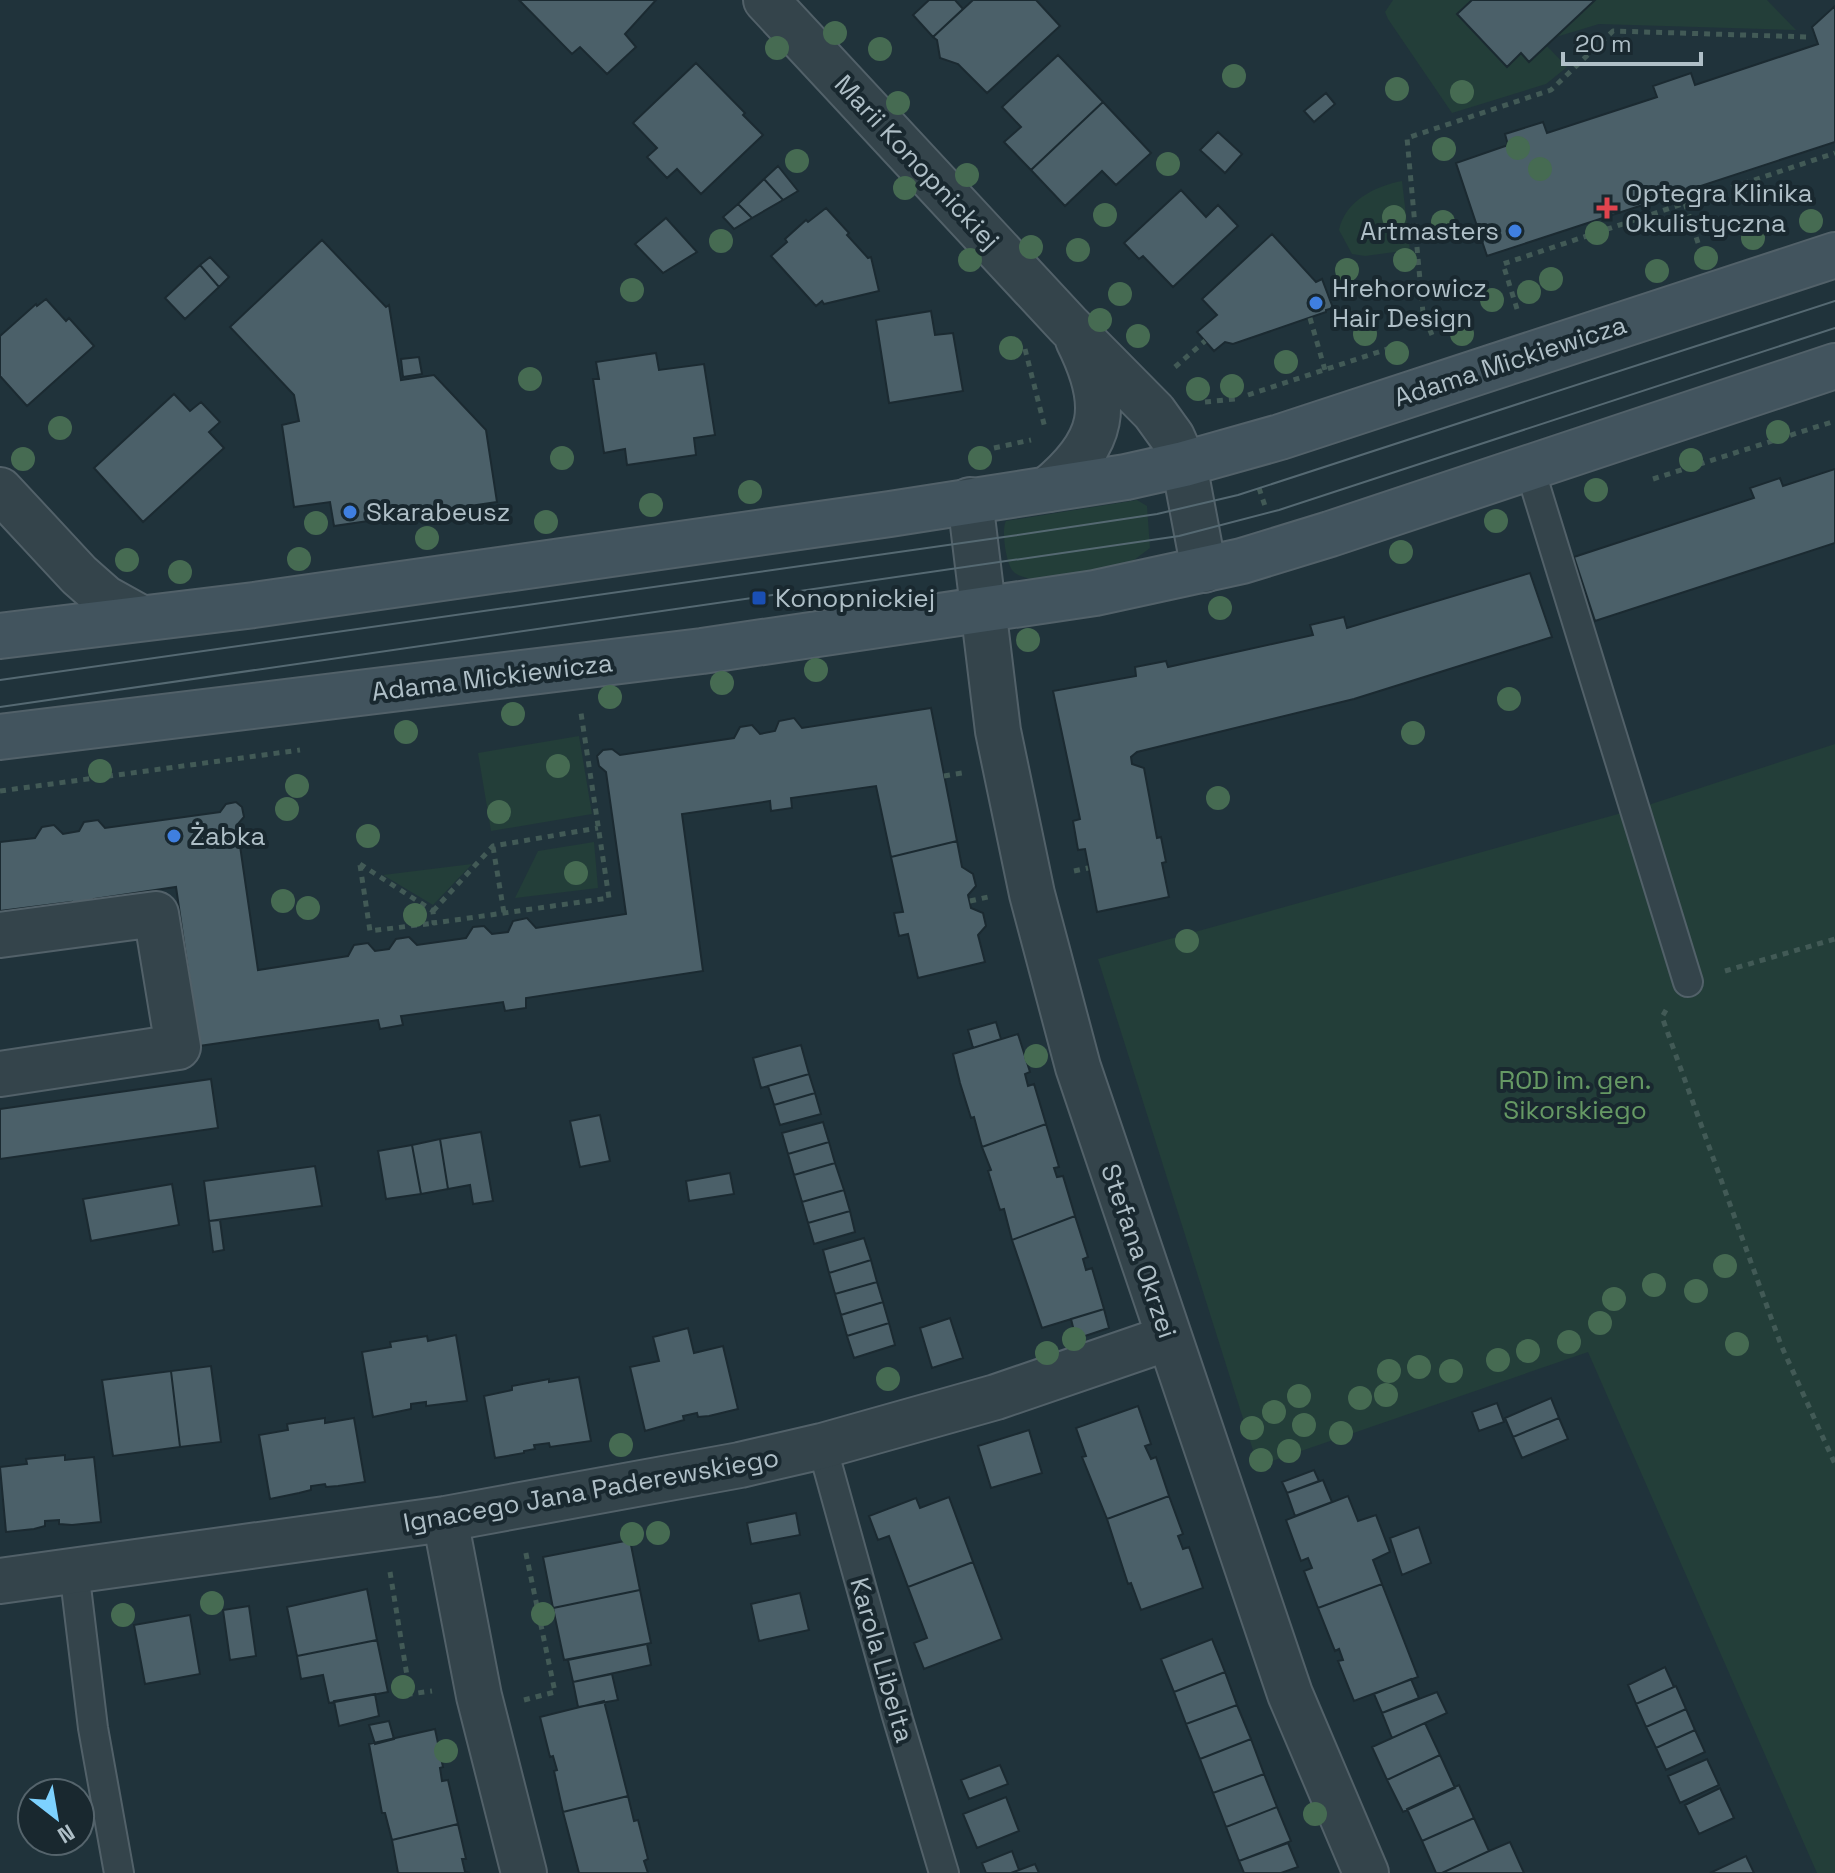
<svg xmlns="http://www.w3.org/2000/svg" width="1835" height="1873" viewBox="0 0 1835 1873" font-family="'Space Grotesk',sans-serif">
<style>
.green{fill:#233e39}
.building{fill:#4b6069;stroke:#1b2a31;stroke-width:2}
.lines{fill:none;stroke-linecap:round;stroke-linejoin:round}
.lane-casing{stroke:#526169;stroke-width:32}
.street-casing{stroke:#526169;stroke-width:48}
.secondary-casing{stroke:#526169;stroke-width:48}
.path{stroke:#425a56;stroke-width:5;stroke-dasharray:6 6;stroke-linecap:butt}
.lane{stroke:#34444b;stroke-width:28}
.street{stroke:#34444b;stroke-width:44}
.secondary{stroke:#42545e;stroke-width:44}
.tram{stroke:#556972;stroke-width:2}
.tree{fill:#466b52}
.health-dot{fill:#e0444e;stroke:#19282f;stroke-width:3}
.shop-dot{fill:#3f7fe0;stroke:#19282f;stroke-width:3}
.transit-dot{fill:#1a4fb4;stroke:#19282f;stroke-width:3}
.labels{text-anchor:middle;stroke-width:8;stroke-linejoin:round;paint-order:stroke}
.street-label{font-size:26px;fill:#afbfc7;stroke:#19282f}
.poi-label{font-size:26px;fill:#afbfc7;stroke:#19282f;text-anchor:start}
.park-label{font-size:26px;fill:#669964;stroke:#19282f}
</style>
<rect width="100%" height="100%" fill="#20333b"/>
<!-- green -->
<path class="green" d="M1393 0H1472L1457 14 1506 66 1521 53 1530 62 1547 46 1567 67 1546 84 1452 113 1388 19 1385 12Z
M1595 0H1767L1796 30 1599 24 1556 37Z
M1402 181 1410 250 1365 256 1352 254 1339 230C1345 201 1375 186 1402 181Z
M1137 500 1147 506 1150 548 1126 566 1031 579C1024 577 1017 576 1013 571 1006 564 1001 529 1006 521Z
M579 736 592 814 491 831 478 753Z
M1835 744V1873H1817L1588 1352 1258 1466 1098 959 1636 809Z
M594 842 598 888 515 898 538 851Z
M472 864 433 905 383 875Z"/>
<!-- building -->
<path class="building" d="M519 0H656L625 34 636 47 607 74 580 47 572 54Z
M929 0H955L963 9 933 37 913 15Z
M973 0H1036L1060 26 987 93 958 64 940 58 937 40 933 37Z
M1472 0H1595L1529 62 1521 53 1507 67 1457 14Z
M1835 6V142L1487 256 1456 163 1508 145 1505 134 1543 122 1547 133 1657 97 1653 86 1691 73 1695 85 1818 44 1812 27Z
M1058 55 1103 102 1031 170 1004 142 1021 127 1002 107Z
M696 63 745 113 743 115 763 135 701 194 677 169 667 178 647 157 657 148 633 123Z
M1326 93 1335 104 1314 122 1304 111Z
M1103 102 1151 153 1116 185 1102 171 1065 206 1031 170Z
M1218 132 1242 154 1225 173 1200 150Z
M778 166 798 191 783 200 764 179Z
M764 179 783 200 752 218 738 204Z
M1181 190 1206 217 1218 205 1238 226 1173 287 1143 256 1139 259 1124 243Z
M738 204 752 218 734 229 723 217Z
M826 208 849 233 847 235 868 258 871 257 879 291 824 304 822 301 816 306 771 256 787 242 785 239 806 220 808 222Z
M666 218 697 252 663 273 635 244Z
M1272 234 1316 282 1322 279 1333 308 1326 310V312L1233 344 1225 342 1214 351 1197 332 1217 315 1202 299Z
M322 240 386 307 389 305 401 380 434 375 486 430 497 502 334 526 330 502 294 507 282 425 299 421 294 395 230 327Z
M210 257 229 277 219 287 200 265Z
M200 265 219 287 185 319 165 298Z
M46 299 66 321 69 318 94 346 27 406 0 376V336L36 304 37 306Z
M931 311 935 335 953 333 963 391 889 403 876 320Z
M656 353 659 370 704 364 715 435 694 438 696 455 627 465 625 449 604 453 593 379H599L596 362Z
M419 357 422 374 403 377 401 359Z
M174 394 190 411 201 402 220 422 209 432 224 448 143 522 94 468Z
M1835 469V543L1595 621 1574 557 1754 498 1750 488 1780 478 1783 486Z
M1530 573 1552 637 1354 699 1137 752 1131 757 1132 764 1144 768 1157 838 1161 837 1166 862 1162 863 1169 897 1097 912 1085 849 1078 850 1073 821 1080 819 1053 691 1136 676 1135 667 1166 661 1168 667 1313 635 1310 625 1344 617 1347 628Z
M931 708 957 841 891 857 876 786 791 798 792 808 771 811 770 801 682 814 703 971 526 998V1008L505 1011 503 1002 401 1016 403 1025 380 1029 378 1020 199 1046 176 887 94 899 96 910 72 912V902L0 911V842L35 838 42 827 54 825 63 834 79 831 84 822 98 820 105 828 220 812 226 804 236 802 242 807 244 817 237 825 258 970 348 956 354 945 368 943 375 951 389 949 396 939 409 937 417 945 466 938 473 927 484 926 492 934 508 932 513 921 527 918 536 928 626 914 606 772 599 766 597 756 603 750 612 749 620 755 734 738 740 727 752 725 760 734 775 731 779 721 794 718 802 728Z
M957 841 962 867 973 874 976 886 968 895 971 908 983 913 986 926 978 935 985 962 918 978 908 934 899 936 894 913 903 912 891 857Z
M996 1022 1001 1039 973 1048 968 1030Z
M1018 1034 1030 1072 1025 1074 1028 1086 1034 1084 1046 1124 982 1147 974 1117 971 1118 960 1083 953 1054Z
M801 1045 809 1074 761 1088 753 1058Z
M809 1074 815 1093 774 1105 768 1086Z
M211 1079 218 1128 0 1159V1109Z
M815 1093 821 1114 780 1125 774 1105Z
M600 1115 610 1161 580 1167 570 1121Z
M823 1122 829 1142 788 1154 782 1133Z
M1046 1124 1059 1167 1054 1168 1057 1177 1063 1176 1075 1216 1012 1240 1004 1209 1000 1210 988 1171 991 1170 982 1147Z
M481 1132 493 1201 473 1204 470 1185 448 1189 440 1139Z
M440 1139 448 1189 421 1194 412 1145Z
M829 1142 835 1163 794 1175 788 1154Z
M412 1145 421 1194 386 1199 378 1151Z
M835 1163 844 1190 802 1202 794 1175Z
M315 1166 322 1206 209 1221 204 1181Z
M730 1173 734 1194 689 1201 686 1181Z
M172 1184 179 1225 91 1241 83 1199Z
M844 1190 850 1211 808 1223 802 1202Z
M850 1211 855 1232 814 1244 808 1223Z
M1075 1216 1088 1257 1083 1259 1086 1270 1092 1268 1104 1309 1042 1328 1012 1240Z
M220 1220 224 1250 213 1252 209 1221Z
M864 1238 871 1260 829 1273 823 1250Z
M871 1260 877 1282 835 1294 829 1273Z
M877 1282 883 1302 841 1315 835 1294Z
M883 1302 889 1323 847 1336 841 1315Z
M1104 1309 1109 1328 1076 1339 1071 1319Z
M950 1318 963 1358 932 1368 920 1328Z
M889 1323 895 1345 854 1358 847 1336Z
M688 1328 694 1353 723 1346 738 1409 709 1416 698 1417 697 1413 683 1416 684 1420 645 1431 630 1367 659 1361 653 1337Z
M456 1335 467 1401 426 1406V1402L411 1404V1409L373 1417 362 1352 391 1347 390 1342 427 1336 428 1341Z
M211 1366 221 1442 180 1447 171 1371Z
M171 1371 180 1447 113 1456 102 1380Z
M579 1377 591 1441 550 1447 549 1443 534 1445 535 1449 524 1451V1453L495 1458 484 1396 512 1390V1386L549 1379V1382Z
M1551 1398 1559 1418 1513 1437 1505 1418Z
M1497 1403 1504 1422 1479 1431 1472 1412Z
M1138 1406 1151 1444 1145 1446 1151 1459 1156 1457 1169 1496 1107 1519 1082 1457 1086 1456 1076 1428Z
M325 1418V1423L354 1418 365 1482 338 1486 326 1487 325 1484 311 1486V1490L299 1493 270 1499 259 1435 288 1430 287 1424Z
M1559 1418 1568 1439 1522 1458 1513 1437Z
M1029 1430 1042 1473 991 1488 978 1446Z
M65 1455V1460L94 1457 101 1522 72 1525 59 1524V1520L45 1521V1526L34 1529 6 1532 0 1467 27 1464 26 1459Z
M1314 1470 1319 1481 1287 1493 1282 1482Z
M1323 1480 1332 1502 1295 1516 1287 1493Z
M1169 1496 1183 1534 1178 1536 1183 1549 1189 1547 1203 1588 1141 1610 1131 1583 1128 1584 1107 1519Z
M1348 1496 1358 1521 1376 1515 1390 1552 1373 1560 1382 1584 1318 1608 1304 1571 1312 1568 1308 1558 1301 1561 1286 1520Z
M949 1497 973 1562 908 1587 889 1536 878 1540 869 1516 916 1498 920 1508Z
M796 1513 800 1535 751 1544 747 1523Z
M1419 1527 1431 1563 1402 1575 1390 1538Z
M630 1540 640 1590 553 1608 543 1557Z
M973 1562 1002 1639 924 1669 914 1643 927 1638 908 1587Z
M1382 1584 1418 1677 1354 1701 1338 1661 1343 1660 1339 1649 1335 1651 1318 1608Z
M367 1589 377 1640 297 1656 287 1607Z
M640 1590 651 1643 564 1660 553 1608Z
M800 1593 809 1630 759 1641 751 1604Z
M249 1606 256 1656 230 1660 223 1610Z
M190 1615 200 1674 145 1684 134 1625Z
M1212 1639 1225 1672 1174 1692 1161 1659Z
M377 1640 388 1692 329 1703 323 1675 301 1679 297 1656Z
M647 1644 651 1665 573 1682 568 1660Z
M1665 1667 1674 1687 1636 1704 1628 1685Z
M1225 1672 1237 1705 1186 1724 1174 1692Z
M612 1674 618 1700 578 1707 573 1682Z
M1411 1679 1419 1698 1382 1713 1374 1694Z
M1676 1686 1686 1709 1646 1727 1636 1704Z
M1437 1692 1447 1713 1392 1738 1382 1713Z
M375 1694 379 1716 339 1726 334 1701Z
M604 1701 628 1796 563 1812 554 1771 557 1770 553 1756 550 1757 540 1717Z
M1237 1705 1251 1739 1200 1759 1186 1724Z
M1686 1709 1695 1730 1656 1748 1646 1727Z
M389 1721 394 1739 375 1744 369 1725Z
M1425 1723 1440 1755 1387 1780 1372 1747Z
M435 1729 443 1767 440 1768 442 1781 448 1780 458 1824 392 1840 385 1813H382L369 1744Z
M1695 1730 1705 1752 1666 1770 1656 1748Z
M1251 1739 1264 1774 1213 1793 1200 1759Z
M1440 1755 1455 1788 1403 1812 1387 1780Z
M1707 1759 1719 1785 1680 1803 1668 1776Z
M1000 1765 1008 1784 969 1799 961 1780Z
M1264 1774 1277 1807 1226 1827 1213 1793Z
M1459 1785 1474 1818 1422 1841 1407 1809Z
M1720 1788 1734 1818 1699 1834 1685 1805Z
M628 1796 634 1821 638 1820 648 1859 644 1861 648 1873H579L563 1812Z
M1006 1797 1019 1831 977 1848 963 1814Z
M1277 1807 1291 1841 1239 1861 1226 1827Z
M1474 1818 1489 1851 1442 1873H1436L1422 1841Z
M458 1824 466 1859H462L465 1872 470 1873H398L392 1840Z
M1510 1842 1524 1873H1442L1489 1851Z
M1288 1843 1298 1867 1281 1873H1244L1239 1861Z
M1012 1851 1019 1870 1011 1873H986L982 1863Z
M1746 1856 1754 1873H1710Z
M1035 1864 1039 1873H1011Z"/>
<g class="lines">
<defs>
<path id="lane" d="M1529 466 1688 982
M822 1446 897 1716 944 1873
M74 1570 93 1728 119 1873"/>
<path id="street" d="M766 0 1068 325 1154 412 1172 437 1184 464 1204 570
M1048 489C1105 442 1111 406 1078 340
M0 490 79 575 105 598 141 618
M970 500 998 731 1032 894 1078 1067 1290 1694 1366 1873
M0 935 156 914 178 1047 0 1074
M445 1519 479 1696 524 1873
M0 1581 445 1519 740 1465 822 1446 996 1397 1168 1338"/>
<path id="secondary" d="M0 636 254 605 890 514 1126 477 1184 464 1280 437 1835 255
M0 737 702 651 1095 593 1242 561 1330 534 1835 366"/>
</defs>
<!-- lane casing -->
<use href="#lane" class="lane-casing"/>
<!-- street casing -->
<use href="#street" class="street-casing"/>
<!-- secondary casing -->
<use href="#secondary" class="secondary-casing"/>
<!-- path -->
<path class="path" d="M1685 203 1701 252
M1517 309 1503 264 1835 153
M1310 318 1325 370
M1432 335 1423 313 1407 138 1551 90 1613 31 1809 37
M1025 349 1045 428
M1175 367 1205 341
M1248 395 1406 343
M1205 402 1235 399
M994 448 1031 440
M1653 479 1835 421
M1259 488 1266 509
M944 776 962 773
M0 791 300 750
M493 847 504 913
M360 864 433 911 434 923 609 898 581 713
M360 865 370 931 434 923
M1074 871 1088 868
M970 901 988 897
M433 911 493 846 598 828
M1725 971 1835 939
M1666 1010 1662 1017 1781 1345 1835 1464
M390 1572 410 1694 432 1691
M524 1700 555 1692 525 1549"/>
<!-- lane -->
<use href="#lane" class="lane"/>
<!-- street -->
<use href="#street" class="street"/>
<!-- secondary -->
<use href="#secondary" class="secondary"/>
<!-- tram -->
<path class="tram" d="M0 680 1011 536 1157 514 1238 495 1835 301
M0 707 1179 536 1279 510 1835 328"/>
</g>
<!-- trees -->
<g class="tree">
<circle cx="835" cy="33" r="12"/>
<circle cx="777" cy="48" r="12"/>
<circle cx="880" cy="49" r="12"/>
<circle cx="1234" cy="76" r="12"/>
<circle cx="1397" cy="89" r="12"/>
<circle cx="1462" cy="92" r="12"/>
<circle cx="898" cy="103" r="12"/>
<circle cx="1518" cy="148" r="12"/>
<circle cx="1444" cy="149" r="12"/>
<circle cx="797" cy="161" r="12"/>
<circle cx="1168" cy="164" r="12"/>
<circle cx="1540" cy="169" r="12"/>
<circle cx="967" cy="175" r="12"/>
<circle cx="905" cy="188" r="12"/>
<circle cx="1105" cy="215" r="12"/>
<circle cx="1394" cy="217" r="12"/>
<circle cx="1811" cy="221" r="12"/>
<circle cx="1443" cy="222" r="12"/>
<circle cx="1597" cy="233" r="12"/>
<circle cx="1753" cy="238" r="12"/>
<circle cx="721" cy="241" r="12"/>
<circle cx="1031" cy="247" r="12"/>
<circle cx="1078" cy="250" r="12"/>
<circle cx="1706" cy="258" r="12"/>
<circle cx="970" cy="260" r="12"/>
<circle cx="1405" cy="260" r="12"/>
<circle cx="1347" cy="270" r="12"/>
<circle cx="1657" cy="271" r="12"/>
<circle cx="1551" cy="279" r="12"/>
<circle cx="632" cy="290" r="12"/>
<circle cx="1529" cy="292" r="12"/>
<circle cx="1120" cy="294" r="12"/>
<circle cx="1492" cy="300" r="12"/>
<circle cx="1100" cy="320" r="12"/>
<circle cx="1365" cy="334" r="12"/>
<circle cx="1462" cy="334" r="12"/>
<circle cx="1138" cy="336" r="12"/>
<circle cx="1011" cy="348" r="12"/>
<circle cx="1397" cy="353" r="12"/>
<circle cx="1286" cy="362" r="12"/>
<circle cx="530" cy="379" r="12"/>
<circle cx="1232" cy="386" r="12"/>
<circle cx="1198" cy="389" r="12"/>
<circle cx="60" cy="428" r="12"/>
<circle cx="1778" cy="432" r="12"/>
<circle cx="562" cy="458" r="12"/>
<circle cx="980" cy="458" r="12"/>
<circle cx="23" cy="459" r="12"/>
<circle cx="1691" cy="460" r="12"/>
<circle cx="1596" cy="490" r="12"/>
<circle cx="750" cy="492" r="12"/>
<circle cx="651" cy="505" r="12"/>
<circle cx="1496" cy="521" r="12"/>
<circle cx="546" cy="522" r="12"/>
<circle cx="316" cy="523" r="12"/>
<circle cx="427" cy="538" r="12"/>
<circle cx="1401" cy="552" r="12"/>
<circle cx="299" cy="559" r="12"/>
<circle cx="127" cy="560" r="12"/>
<circle cx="180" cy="572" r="12"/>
<circle cx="1220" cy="608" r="12"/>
<circle cx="1028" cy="640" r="12"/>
<circle cx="816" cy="670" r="12"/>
<circle cx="722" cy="683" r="12"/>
<circle cx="610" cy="697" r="12"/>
<circle cx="1509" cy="699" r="12"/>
<circle cx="513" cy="714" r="12"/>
<circle cx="406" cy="732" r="12"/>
<circle cx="1413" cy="733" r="12"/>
<circle cx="558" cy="766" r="12"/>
<circle cx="100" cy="771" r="12"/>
<circle cx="297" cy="786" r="12"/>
<circle cx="1218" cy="798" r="12"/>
<circle cx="287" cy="809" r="12"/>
<circle cx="499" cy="812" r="12"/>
<circle cx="368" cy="836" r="12"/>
<circle cx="576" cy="873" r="12"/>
<circle cx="283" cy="901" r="12"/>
<circle cx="308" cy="908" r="12"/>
<circle cx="415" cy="915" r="12"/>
<circle cx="1187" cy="941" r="12"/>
<circle cx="1036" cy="1056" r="12"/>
<circle cx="1725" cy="1266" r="12"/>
<circle cx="1654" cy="1285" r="12"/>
<circle cx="1696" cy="1291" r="12"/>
<circle cx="1614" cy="1299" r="12"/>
<circle cx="1600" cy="1323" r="12"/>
<circle cx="1074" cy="1339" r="12"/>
<circle cx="1569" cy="1342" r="12"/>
<circle cx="1737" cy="1344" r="12"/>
<circle cx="1528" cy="1351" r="12"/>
<circle cx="1047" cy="1353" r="12"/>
<circle cx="1498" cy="1360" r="12"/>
<circle cx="1419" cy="1367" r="12"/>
<circle cx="1389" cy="1371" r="12"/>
<circle cx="1451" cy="1371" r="12"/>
<circle cx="888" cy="1379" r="12"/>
<circle cx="1386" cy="1395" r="12"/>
<circle cx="1299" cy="1396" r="12"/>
<circle cx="1360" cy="1398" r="12"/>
<circle cx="1274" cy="1412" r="12"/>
<circle cx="1304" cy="1425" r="12"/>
<circle cx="1252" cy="1428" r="12"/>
<circle cx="1341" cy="1433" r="12"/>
<circle cx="621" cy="1445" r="12"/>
<circle cx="1289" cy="1451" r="12"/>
<circle cx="1261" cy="1460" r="12"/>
<circle cx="658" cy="1533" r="12"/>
<circle cx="632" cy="1534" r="12"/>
<circle cx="212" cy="1603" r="12"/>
<circle cx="543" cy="1614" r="12"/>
<circle cx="123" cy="1615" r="12"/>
<circle cx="403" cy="1687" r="12"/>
<circle cx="446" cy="1751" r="12"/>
<circle cx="1315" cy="1814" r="12"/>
</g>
<!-- markers -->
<path class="health-dot" d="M1603 196h8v8h8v8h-8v8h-8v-8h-8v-8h8z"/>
<g class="shop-dot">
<circle cx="1515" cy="231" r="8"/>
<circle cx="1316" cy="303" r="8"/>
<circle cx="350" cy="512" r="8"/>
<circle cx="174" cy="836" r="8"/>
</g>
<rect class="transit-dot" x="751" y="590" width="16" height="16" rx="4"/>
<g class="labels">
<!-- street labels -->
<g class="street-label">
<text transform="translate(917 162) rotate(47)" y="9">Marii Konopnickiej</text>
<text transform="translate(1510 361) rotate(-18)" y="9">Adama Mickiewicza</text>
<text transform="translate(492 677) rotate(-7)" y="9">Adama Mickiewicza</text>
<text transform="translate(1139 1251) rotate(71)" y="9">Stefana Okrzei</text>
<text transform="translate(591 1490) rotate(-10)" y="9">Ignacego Jana Paderewskiego</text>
<text transform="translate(882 1660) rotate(74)" y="9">Karola Libelta</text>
</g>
<!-- poi labels -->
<g class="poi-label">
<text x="1625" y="202">Optegra Klinika<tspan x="1625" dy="30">Okulistyczna</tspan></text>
<text x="1499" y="240" text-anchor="end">Artmasters</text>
<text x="1332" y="297">Hrehorowicz<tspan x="1332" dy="30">Hair Design</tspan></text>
<text x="366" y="521">Skarabeusz</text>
<text x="775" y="607">Konopnickiej</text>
<text x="190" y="845">Żabka</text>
</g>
<!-- park labels -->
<g class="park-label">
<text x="1575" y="1089">ROD im. gen.<tspan x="1575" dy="30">Sikorskiego</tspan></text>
</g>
</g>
<!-- north arrow -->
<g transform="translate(56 1817) rotate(149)"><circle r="38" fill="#19282f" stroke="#55646c" stroke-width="2"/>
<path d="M0-6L14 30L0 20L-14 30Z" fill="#7dd1fe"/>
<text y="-12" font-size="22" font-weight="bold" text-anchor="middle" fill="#afbfc7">N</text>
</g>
<!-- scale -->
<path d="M1563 52v12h138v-12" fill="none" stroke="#afbfc7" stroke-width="4"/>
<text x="1575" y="52" font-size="24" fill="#afbfc7" stroke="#19282f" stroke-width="6" paint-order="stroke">20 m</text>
</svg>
